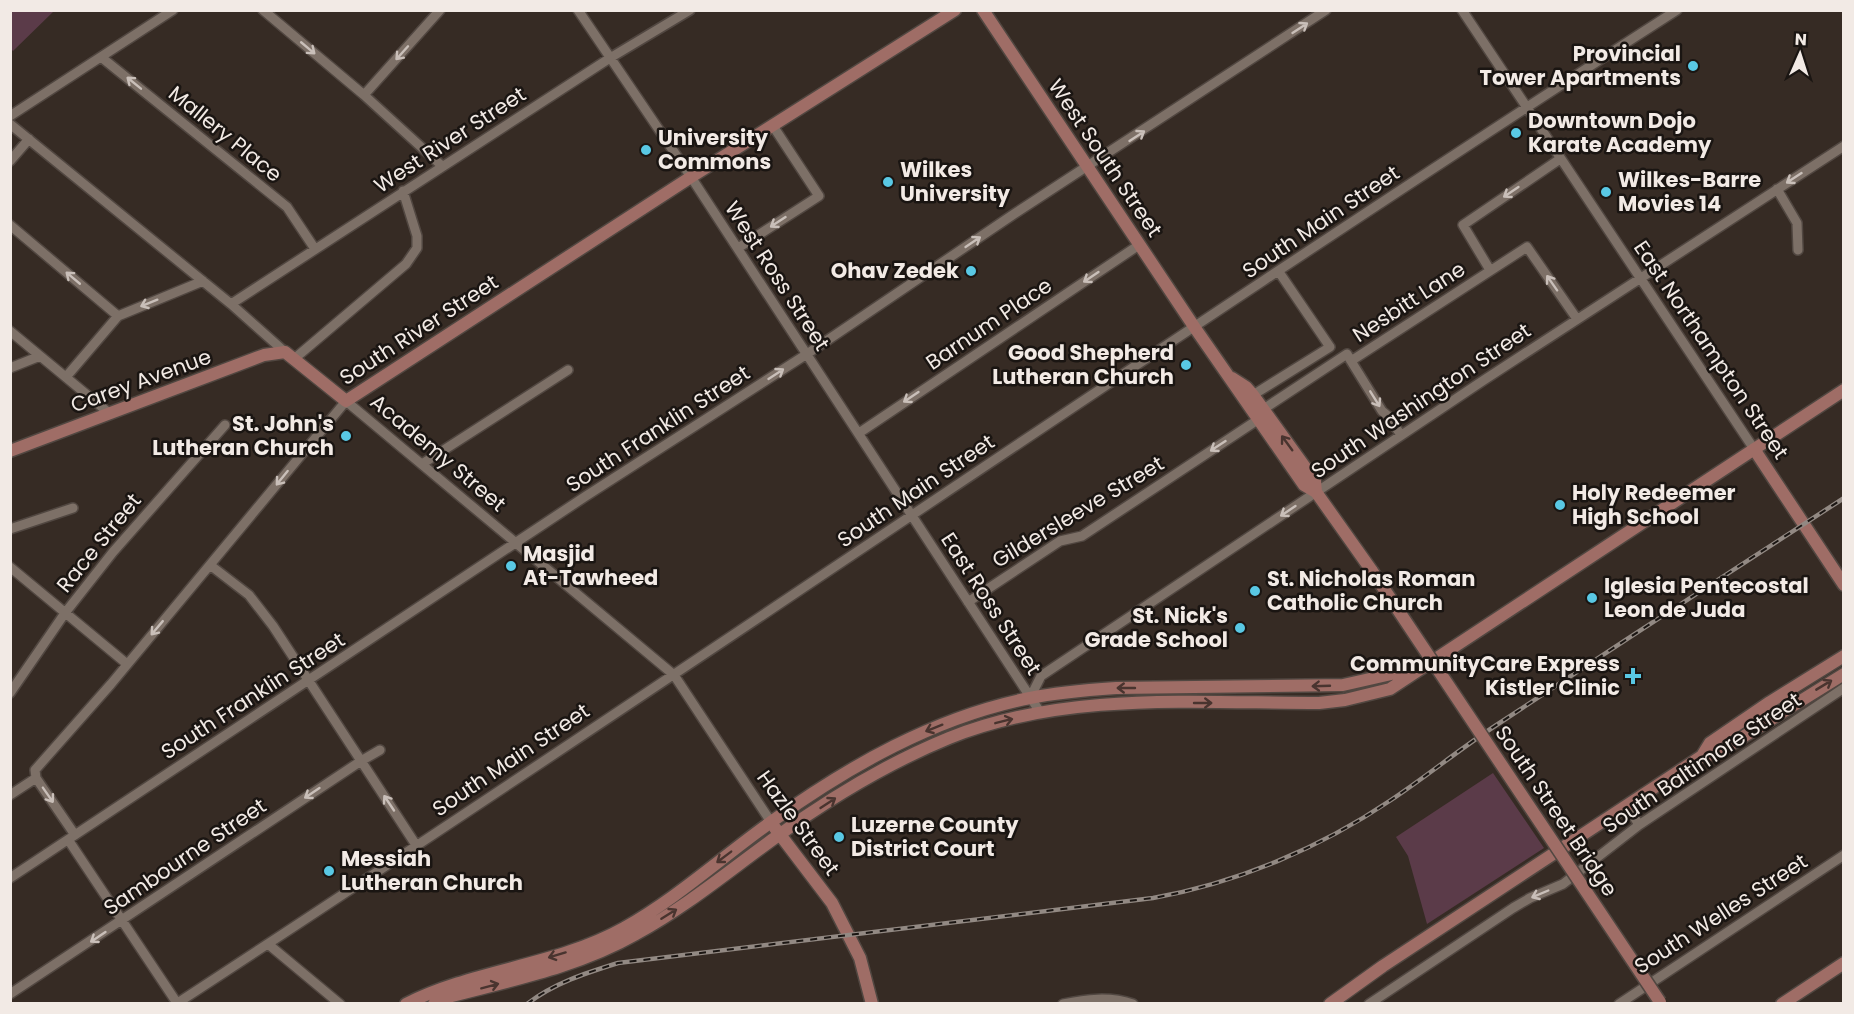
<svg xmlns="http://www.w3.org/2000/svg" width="1854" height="1014" viewBox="0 0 1854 1014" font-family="Poppins,sans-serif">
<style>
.green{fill:#5b3b49}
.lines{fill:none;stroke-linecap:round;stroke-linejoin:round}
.minor-casing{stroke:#514741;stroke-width:12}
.major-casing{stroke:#514741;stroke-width:15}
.minor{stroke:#7d7067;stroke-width:9}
.major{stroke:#9f6d66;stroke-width:12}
.rail-casing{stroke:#928983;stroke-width:4.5}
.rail{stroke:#1a1512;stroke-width:2;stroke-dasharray:7;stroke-linecap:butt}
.major-bridge-casing{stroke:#514741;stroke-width:15;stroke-linecap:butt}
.major-bridge{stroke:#9f6d66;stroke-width:12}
.oneway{stroke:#c9bfb9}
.oneway2{stroke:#49342f}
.poi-dot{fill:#59c8e4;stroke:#1a1512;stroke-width:2}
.labels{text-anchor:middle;stroke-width:5;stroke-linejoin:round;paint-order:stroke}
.poi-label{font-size:21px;font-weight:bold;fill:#f2eae5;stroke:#1a1512;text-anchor:start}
.street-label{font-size:21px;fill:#f2eae5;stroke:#1a1512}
</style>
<rect width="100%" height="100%" fill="#362b24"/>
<!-- green -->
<path class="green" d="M11 10H54V11L13 51 11 49Z
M1493 773 1544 848 1427 924 1408 856 1396 837Z"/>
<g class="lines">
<defs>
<path id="minor" d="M263 10 364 95 442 166
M578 10 691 177 1040 712
M1462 10 1754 449
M101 57 287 207 315 249
M364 95 440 10
M10 116 173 10
M10 124 231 304 285 352
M10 161 29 139
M1777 189 1797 223 1798 250
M10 225 118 316
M738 248 819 196 773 126
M1490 270 1463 225 1560 159
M231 304 610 58 690 10
M10 331 109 413
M294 359 406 264 417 248V236L403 191
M1351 361 1382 411 1388 416 1401 435
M10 368 40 356
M66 377 118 316 203 281
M1253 395 1330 347 1279 272
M1259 412 1347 354 1351 361 1527 247 1577 319
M859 433 1139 245
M422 464 568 370
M10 529 73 508
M210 565 249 595 273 626 416 845
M10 567 127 664
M968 602 1060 541 1082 536 1262 417
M10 693 65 613 113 552 225 425
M1030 698 1041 676 1484 380 1844 146
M10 795 36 778
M1627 805 1639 825
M75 835 36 778 35 770 111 684 346 401 674 675 771 822
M69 841 177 1003
M10 878 586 496 807 354 1014 214 1326 10
M268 944 340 1004
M10 994 361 761 380 750
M176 1004C679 676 1172 335 1677 10
M1063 1004C1086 999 1110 996 1133 1004
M1369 1004 1513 908 1530 898 1563 884 1639 825 1844 688
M1619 1004 1844 855"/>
<path id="major" d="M983 10 1195 328 1304 485 1316 492 1372 571
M1232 378 1246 387 1253 395 1315 481 1316 492
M1754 449 1844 585
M10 451 264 355 285 352 346 401 691 177 955 10
M1702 756 1710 743 1770 702 1844 656
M775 828 832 903 860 958 872 1004
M406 1004C475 969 556 966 624 928 676 899 722 857 771 822 849 766 935 717 1030 698 1059 692 1087 690 1116 688L1343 685 1418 668
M434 1004 448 997C512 980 578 967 636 934 686 907 730 870 776 837 830 798 888 763 949 738 1065 691 1197 703 1319 703L1345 700 1390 689 1844 390
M1330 1004 1383 966 1702 756 1717 753 1844 674
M1782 1004 1844 963"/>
</defs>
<!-- minor casing -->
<use href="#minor" class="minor-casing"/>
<!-- major casing -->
<use href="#major" class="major-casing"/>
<!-- minor -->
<use href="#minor" class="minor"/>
<!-- major -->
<use href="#major" class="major"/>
<defs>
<path id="rail" d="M527 1004C554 983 586 973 618 963L1153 898C1237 883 1320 848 1391 800 1427 776 1461 748 1498 724 1613 648 1728 573 1844 498"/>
</defs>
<!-- rail casing -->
<use href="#rail" class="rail-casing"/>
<!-- rail -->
<use href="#rail" class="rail"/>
<defs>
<path id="major-bridge" d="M1372 571 1660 1002"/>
</defs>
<!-- major-bridge casing -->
<use href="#major-bridge" class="major-bridge-casing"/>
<!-- major-bridge -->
<use href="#major-bridge" class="major-bridge"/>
</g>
<!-- one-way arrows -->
<defs><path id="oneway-shaft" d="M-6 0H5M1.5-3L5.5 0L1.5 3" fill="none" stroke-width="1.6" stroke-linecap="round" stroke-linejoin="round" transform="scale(1.5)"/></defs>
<g class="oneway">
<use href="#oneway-shaft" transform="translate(1300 28) rotate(-33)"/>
<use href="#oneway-shaft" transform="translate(308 48) rotate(40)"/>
<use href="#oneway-shaft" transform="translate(402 53) rotate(132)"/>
<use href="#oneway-shaft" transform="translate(134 83) rotate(-141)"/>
<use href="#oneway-shaft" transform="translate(1137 136) rotate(-33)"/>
<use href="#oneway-shaft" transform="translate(1794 178) rotate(147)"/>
<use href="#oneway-shaft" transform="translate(1511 192) rotate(146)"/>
<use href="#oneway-shaft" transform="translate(778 222) rotate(147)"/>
<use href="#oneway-shaft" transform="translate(973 242) rotate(-34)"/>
<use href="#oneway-shaft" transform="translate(1091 277) rotate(146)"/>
<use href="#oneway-shaft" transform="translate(73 278) rotate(-140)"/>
<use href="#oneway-shaft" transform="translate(1552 283) rotate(-125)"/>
<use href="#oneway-shaft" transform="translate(149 303) rotate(158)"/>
<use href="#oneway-shaft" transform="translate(776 374) rotate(-33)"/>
<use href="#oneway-shaft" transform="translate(911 397) rotate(146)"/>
<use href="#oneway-shaft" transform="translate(1375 399) rotate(58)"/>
<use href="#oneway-shaft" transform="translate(1218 446) rotate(147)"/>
<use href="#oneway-shaft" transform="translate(282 478) rotate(129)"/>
<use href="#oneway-shaft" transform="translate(1288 511) rotate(146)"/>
<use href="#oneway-shaft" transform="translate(157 628) rotate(130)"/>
<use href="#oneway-shaft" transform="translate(312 793) rotate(146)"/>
<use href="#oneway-shaft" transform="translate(48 795) rotate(55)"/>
<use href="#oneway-shaft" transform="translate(389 803) rotate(-124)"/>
<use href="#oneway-shaft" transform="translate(1540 894) rotate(157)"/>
<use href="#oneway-shaft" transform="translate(98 937) rotate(146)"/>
</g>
<g class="oneway2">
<use href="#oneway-shaft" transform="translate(1287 443) rotate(-126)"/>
<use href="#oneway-shaft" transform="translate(1824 685) rotate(-31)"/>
<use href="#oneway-shaft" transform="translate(1321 686) rotate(178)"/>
<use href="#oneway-shaft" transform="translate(1126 688) rotate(180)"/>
<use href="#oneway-shaft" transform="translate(1203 703)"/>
<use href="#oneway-shaft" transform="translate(1004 721) rotate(-14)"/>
<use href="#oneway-shaft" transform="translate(934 728) rotate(158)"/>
<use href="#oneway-shaft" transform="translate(828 803) rotate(-33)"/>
<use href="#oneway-shaft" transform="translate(724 857) rotate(143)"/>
<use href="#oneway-shaft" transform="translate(669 914) rotate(-32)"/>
<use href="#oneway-shaft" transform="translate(557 955) rotate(163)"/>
<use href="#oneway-shaft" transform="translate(490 986) rotate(-15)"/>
</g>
<!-- markers -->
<g class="poi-dot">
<circle cx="1693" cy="66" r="6"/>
<circle cx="1516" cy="133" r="6"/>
<circle cx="646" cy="150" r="6"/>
<circle cx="888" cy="182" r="6"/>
<circle cx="1606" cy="192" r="6"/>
<circle cx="971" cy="271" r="6"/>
<circle cx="1186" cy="365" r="6"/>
<circle cx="346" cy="436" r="6"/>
<circle cx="1560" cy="505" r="6"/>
<circle cx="511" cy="566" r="6"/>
<circle cx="1255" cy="591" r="6"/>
<circle cx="1592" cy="598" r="6"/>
<circle cx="1240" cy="628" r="6"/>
<path d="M1630 667h6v6h6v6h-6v6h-6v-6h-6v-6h6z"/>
<circle cx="839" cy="837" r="6"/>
<circle cx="329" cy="871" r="6"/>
</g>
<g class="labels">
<!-- poi labels -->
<g class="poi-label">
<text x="1681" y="61" text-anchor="end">Provincial<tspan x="1681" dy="24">Tower Apartments</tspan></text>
<text x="1528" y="128">Downtown Dojo<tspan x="1528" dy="24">Karate Academy</tspan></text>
<text x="658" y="145">University<tspan x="658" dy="24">Commons</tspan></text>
<text x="900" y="177">Wilkes<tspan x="900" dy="24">University</tspan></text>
<text x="1618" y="187">Wilkes-Barre<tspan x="1618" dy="24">Movies 14</tspan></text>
<text x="959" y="278" text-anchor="end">Ohav Zedek</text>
<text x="1174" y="360" text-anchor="end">Good Shepherd<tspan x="1174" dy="24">Lutheran Church</tspan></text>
<text x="334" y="431" text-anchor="end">St. John's<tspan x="334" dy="24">Lutheran Church</tspan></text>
<text x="1572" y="500">Holy Redeemer<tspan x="1572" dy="24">High School</tspan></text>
<text x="523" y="561">Masjid<tspan x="523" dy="24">At-Tawheed</tspan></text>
<text x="1267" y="586">St. Nicholas Roman<tspan x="1267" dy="24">Catholic Church</tspan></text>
<text x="1604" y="593">Iglesia Pentecostal<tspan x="1604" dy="24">Leon de Juda</tspan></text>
<text x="1228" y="623" text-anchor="end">St. Nick's<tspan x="1228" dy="24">Grade School</tspan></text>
<text x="1620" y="671" text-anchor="end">CommunityCare Express<tspan x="1620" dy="24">Kistler Clinic</tspan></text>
<text x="851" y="832">Luzerne County<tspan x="851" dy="24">District Court</tspan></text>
<text x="341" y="866">Messiah<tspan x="341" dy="24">Lutheran Church</tspan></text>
</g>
<!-- street labels -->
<g class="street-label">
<text transform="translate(225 134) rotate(39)" y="7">Mallery Place</text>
<text transform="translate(450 140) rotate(-33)" y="7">West River Street</text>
<text transform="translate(1105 158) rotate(56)" y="7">West South Street</text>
<text transform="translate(1321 222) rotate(-34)" y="7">South Main Street</text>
<text transform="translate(777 276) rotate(57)" y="7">West Ross Street</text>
<text transform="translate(1409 302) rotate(-33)" y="7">Nesbitt Lane</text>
<text transform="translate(989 324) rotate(-34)" y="7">Barnum Place</text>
<text transform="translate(419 330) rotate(-33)" y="7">South River Street</text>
<text transform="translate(1711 350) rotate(56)" y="7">East Northampton Street</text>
<text transform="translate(141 381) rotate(-20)" y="7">Carey Avenue</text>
<text transform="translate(1421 401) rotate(-34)" y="7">South Washington Street</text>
<text transform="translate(658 429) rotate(-33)" y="7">South Franklin Street</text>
<text transform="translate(438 453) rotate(40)" y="7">Academy Street</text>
<text transform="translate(916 491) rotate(-34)" y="7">South Main Street</text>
<text transform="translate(1078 512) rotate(-31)" y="7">Gildersleeve Street</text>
<text transform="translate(99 543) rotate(-51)" y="7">Race Street</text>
<text transform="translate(991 604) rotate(57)" y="7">East Ross Street</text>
<text transform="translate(253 696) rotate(-33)" y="7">South Franklin Street</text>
<text transform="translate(511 760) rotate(-34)" y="7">South Main Street</text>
<text transform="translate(1702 763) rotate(-34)" y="7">South Baltimore Street</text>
<text transform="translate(1556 811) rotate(56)" y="7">South Street Bridge</text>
<text transform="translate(798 823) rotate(54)" y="7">Hazle Street</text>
<text transform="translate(185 857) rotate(-34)" y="7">Sambourne Street</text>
<text transform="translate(1721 914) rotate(-33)" y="7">South Welles Street</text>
</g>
</g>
<!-- border -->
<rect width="1854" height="1014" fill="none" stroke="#f2eae5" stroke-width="24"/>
<!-- north arrow -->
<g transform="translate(1800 54) rotate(3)" stroke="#1a1512" stroke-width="4.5" paint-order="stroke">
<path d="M0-4.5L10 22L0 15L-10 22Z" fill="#f2eae5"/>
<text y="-9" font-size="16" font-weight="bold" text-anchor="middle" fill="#f2eae5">N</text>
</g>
</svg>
